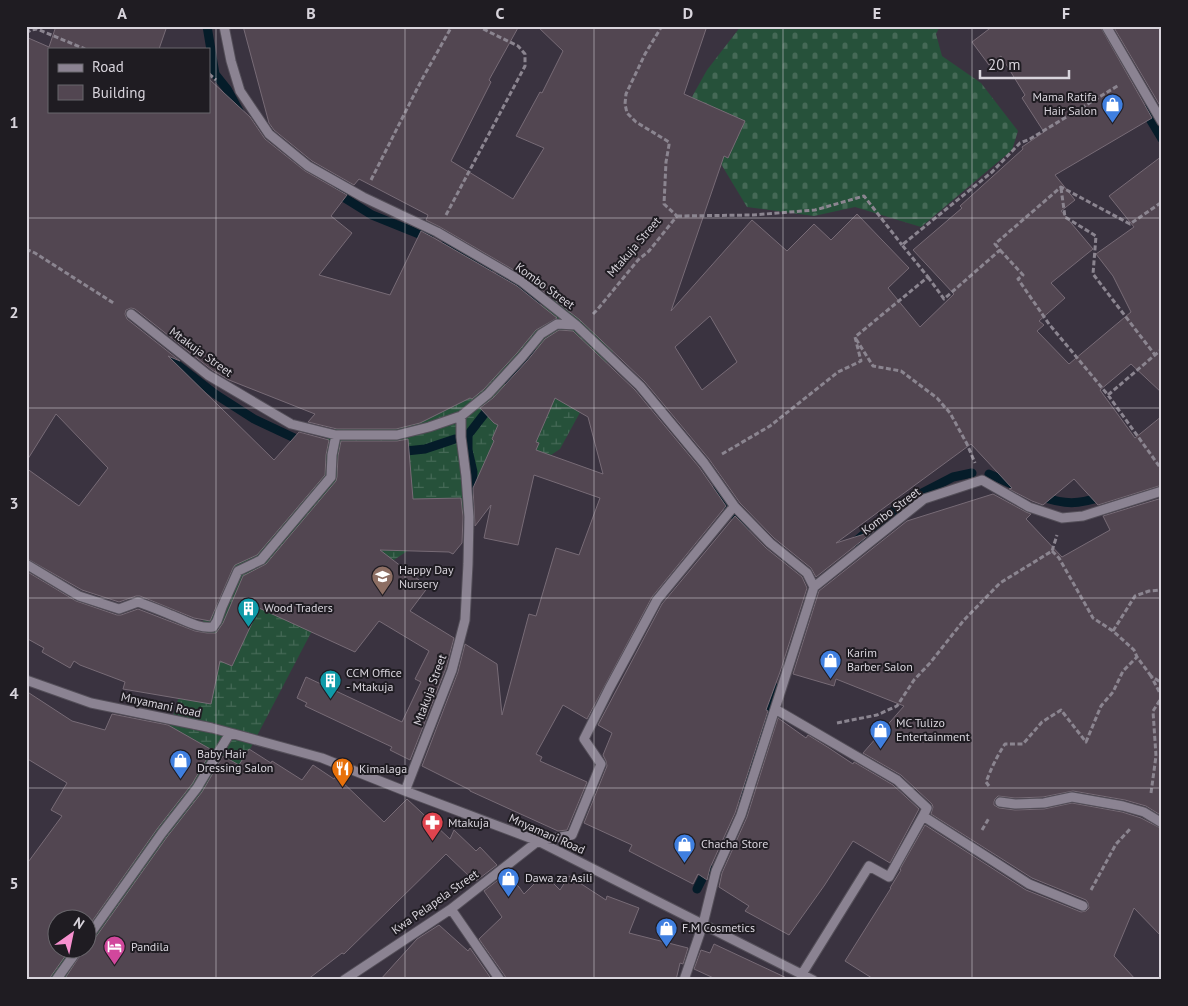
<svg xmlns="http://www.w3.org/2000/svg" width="1188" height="1006" viewBox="0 0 1188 1006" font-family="'PT Sans',sans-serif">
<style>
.wetland{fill:url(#wetland-marsh)}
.cemetery{fill:url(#cemetery-stones)}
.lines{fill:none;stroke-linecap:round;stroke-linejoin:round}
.stream{stroke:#051c29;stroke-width:9}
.building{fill:#524651;stroke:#776b76;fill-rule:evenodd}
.minor-casing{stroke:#544f59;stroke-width:11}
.path{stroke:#8b8590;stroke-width:3;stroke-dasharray:5 2.5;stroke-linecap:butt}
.minor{stroke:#8b8392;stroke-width:9}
.grid{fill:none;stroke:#d8d4dc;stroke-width:1;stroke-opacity:0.55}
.labels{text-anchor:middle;stroke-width:4;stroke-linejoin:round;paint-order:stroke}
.poi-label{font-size:12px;fill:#d8d4dc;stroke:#1f1c22;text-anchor:start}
.street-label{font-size:12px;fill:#d8d4dc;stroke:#1f1c22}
.neatline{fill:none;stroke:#d8d4dc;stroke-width:2}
.grid-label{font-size:16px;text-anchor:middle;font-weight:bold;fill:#d8d4dc}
</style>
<defs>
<pattern id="wetland-marsh" width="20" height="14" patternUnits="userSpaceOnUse" patternTransform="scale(1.25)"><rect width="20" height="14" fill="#26513a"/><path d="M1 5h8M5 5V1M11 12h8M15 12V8" fill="none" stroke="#456956"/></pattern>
<pattern id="cemetery-stones" width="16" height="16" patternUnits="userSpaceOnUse" patternTransform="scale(1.25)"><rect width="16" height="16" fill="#26513a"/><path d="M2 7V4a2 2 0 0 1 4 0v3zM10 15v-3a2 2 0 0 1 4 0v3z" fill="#456956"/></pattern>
</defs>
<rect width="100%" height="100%" fill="#3a3340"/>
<!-- wetland -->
<path class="wetland" d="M589 278 619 341 560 449 325 606 236 776 87 980H26L58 948H88V918H60L152 781 223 559 336 428Z"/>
<!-- cemetery -->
<path class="cemetery" d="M741 26H940L936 34 942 56 981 83 1018 131 1012 150 921 227 855 207 814 216 747 207 721 164 679 120 707 70Z"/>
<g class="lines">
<!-- stream -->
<path class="stream" d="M207 26 215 74 227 89 239 111
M1144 109 1162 139
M335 192 372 215 429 238
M445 245 490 267
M501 273 524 290 536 304
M166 356 215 394 254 419 305 443
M509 382 523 363 536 354
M397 452 425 449 455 439
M989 474 1016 486
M714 491C725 503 735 515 745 529
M1039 496C1066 505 1077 505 1104 496
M471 502 473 472 468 450V435L492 404
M855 542C868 530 883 520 897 508V506L953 477 972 473
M739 798 752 764 774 687
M697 889 708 867"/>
</g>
<!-- building -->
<path class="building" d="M56 26H167L159 49H49V111H209V79L250 117 265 139 305 171 347 195 331 216 352 233 319 275 390 295 421 231 434 238 517 286 557 318 536 330 517 353 484 389 472 399 470 398 420 423 396 429H337L308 422 315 414 229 380 212 370 135 309 131 308 126 310 125 314 127 319 180 361 168 356 274 460 299 432 329 440 326 455 325 475 257 555 235 565 233 568 210 621 194 618 140 596H136L119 602 82 590 26 558V468L79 506 108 468 56 414 26 462V37L49 47Z
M243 26H519L489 80 491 82 451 161 513 199 544 148 516 136 540 92 542 93 563 51 537 26H707L684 94 745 121 728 158 724 156 671 311 752 220 787 251 814 224 831 240 857 214 909 268 888 288 920 327 954 294 913 250 962 208 960 206 1023 149 1022 147 1044 132 1022 98 1025 95 1001 56 989 65 972 42 993 26H1100L1152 118 1055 175 1075 200 1061 211 1093 249 1051 283 1065 298 1039 321 1044 325 1037 331 1069 364 1131 312 1113 276 1096 254 1134 227 1109 196 1162 156V393L1131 364 1100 390 1135 438 1162 416V485L1098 505 1074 479 1043 505 1032 501 1009 489 1012 488 971 444 836 543 874 531 816 577 811 568 774 538 740 503 709 459 645 382 580 320 524 276 440 227 426 220 428 215 359 179 354 185 312 161 274 130 269 123ZM710 316 737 362 702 390 675 347Z
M1113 26H1162V109Z
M559 330 573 331 635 390 699 467 726 506 652 597 587 719 563 705 536 754 542 757 540 761 587 782 567 830 558 831 470 791V790L422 766 458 672 465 644 497 664 502 715 529 614 536 616 556 548 579 555 600 498 534 475 518 545 484 538 491 505 475 526 473 488 494 441 492 439 498 425 494 423 480 408 493 398 527 361 545 339ZM555 398 588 417 603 474 536 450 539 443 536 442Z
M408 439 413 499 461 498 463 517 462 543 453 554 449 552 380 550 428 587 410 611 454 638 446 668 410 760 390 750 392 747 305 706 307 703 297 698 306 677 402 722 421 682 415 679 429 651 379 621 355 652 259 608 232 666 220 661 211 704 123 689 125 682 80 665 74 661 70 668 42 652 44 648 26 638V571L76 601 117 615H121L138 609 195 631 207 633H216L223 623 243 576 266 564 336 481 337 477 338 456 341 441H397Z
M993 494 1026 512 1031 514 1026 519 1062 557 1110 530 1103 516 1162 498V816L1146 806 1125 800 1073 791 1043 797 1015 798 998 796 995 799 994 802V805L999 808 1015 810 1044 809 1072 803 1122 812 1141 818 1162 829V937L1134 908 1114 956 1136 980H875L845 961 891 888H890L901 870 900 869 925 825 1026 890 1081 912 1086 911 1089 908 1088 903 1086 900 1032 878 931 814 933 807 932 804 901 775 863 753 904 706 836 679 834 686 793 674 819 591 907 521Z
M735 516 766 548 802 577 807 588 780 672 766 710 768 711 735 813 710 868 707 880 698 874 693 884 629 851 632 845 584 823 607 766 606 761 603 755 612 733 598 725 662 604Z
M26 691 72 721 105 730 112 714 168 725 212 750 192 784 157 829 88 927V918H58V948H71L51 976 50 980H26V865L62 816 51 810 67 783 26 758Z
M778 718 806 738 808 735 829 748 853 764 854 762 893 785 919 809 890 863 853 841 824 886 789 935 745 911 749 906 719 887 722 873 747 817Z
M249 749 271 763 272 761 302 780 313 765 334 779 336 776 384 822 407 799 450 839 454 830 476 851 480 847 497 865 476 881 472 875 470 877 446 854 344 954 342 953 307 980H64L85 948H88V943L93 941 167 837 202 792 223 756 239 765Z
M506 874 519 887 524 894 544 874 560 890 569 876 606 900 607 896 639 908 629 933 688 948 683 964 680 963 676 980H506L505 976 479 939 502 917 484 891Z
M439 925 468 951 470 948 492 980H380L417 939Z
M714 944 791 980H718L694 969 701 950 710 953Z"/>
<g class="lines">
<defs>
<path id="minor" d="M224 26 231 61 240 91 269 134 308 166 363 197 437 232 521 281 576 325 640 386 704 463 735 507 770 543 807 573 814 587
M1106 26 1162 122
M131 314 208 375 291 424 336 435H397L429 427 461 416 488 394 522 357 541 334 557 324 576 325
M26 564 79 596 119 609 138 602C149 606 160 610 171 615 185 620 198 629 213 627L217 621 222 607 238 571 261 560 331 477 332 455 336 435
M26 680 91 703 212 728 322 758 405 791 538 841 813 980
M775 709 897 780 927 808 923 816 1029 884 1083 906
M405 791 452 670 465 620 468 564 469 517 466 476 461 437V416
M1000 802 1015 804 1044 803 1072 797 1123 806 1144 812 1162 823
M451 909 500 980
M88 937 162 833 197 788 230 733
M802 974 869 866 889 877 923 816
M56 980 79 948
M344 980 451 909 538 841 572 835 601 764 584 739 609 689 657 600 731 510 735 507
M684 980 703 924 716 871 741 815 814 587 924 499 982 480 1029 507 1062 518 1083 516 1162 491"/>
</defs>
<!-- minor casing -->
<use href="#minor" class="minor-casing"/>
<!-- path -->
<path class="path" d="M26 33 31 30 37 29 85 49
M209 74 216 80
M371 180 421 81 452 26
M1061 188 1065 217 1096 236 1093 274 1155 355
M446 215 525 66V54L518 46 477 26
M677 216 753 215 815 210 864 196 902 245
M26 249 35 253 115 304
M1000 250 1023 275 1018 279 1049 324 1108 395 1162 470
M928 277 944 299 1000 250 995 244 1061 187 1130 224 1162 202
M593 314 597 310 638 260 649 251 677 216 664 204 666 162 669 145V142L636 122 627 113 625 104 626 94 645 54 662 26
M856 339 873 366 901 371 937 398 950 413 967 444 975 463
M1108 395 1162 349
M722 454 770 426 838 372 861 361 855 337 928 277 902 245 992 172 1020 143 1030 139 1119 85
M1052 551 1059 558 1093 618 1113 631 1134 650 1137 657 1151 676
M1113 631 1135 596 1149 591 1162 590
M837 723 877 715 897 706 914 680 930 663 964 620 1000 583 1052 551 1057 535
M989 786 986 782C991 769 997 756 1005 744H1023L1042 722 1061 710 1086 742 1101 706 1113 692 1123 671 1137 657
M1151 793 1156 756 1153 711 1162 697 1151 676 1162 683
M982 830 989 818
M1091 890 1116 844 1131 828"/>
<!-- minor -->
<use href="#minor" class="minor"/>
</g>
<!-- grid -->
<path class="grid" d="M216 26V980M405 26V980M594 26V980M783 26V980M972 26V980M26 218H1162M26 408H1162M26 598H1162M26 788H1162"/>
<!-- icons -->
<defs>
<symbol id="shop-pin" viewBox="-11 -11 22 30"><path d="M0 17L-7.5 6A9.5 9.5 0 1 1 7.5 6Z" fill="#3f7fe0" stroke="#1f1c22"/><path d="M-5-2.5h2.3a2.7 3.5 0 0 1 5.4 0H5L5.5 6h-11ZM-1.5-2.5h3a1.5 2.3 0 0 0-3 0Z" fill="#fff"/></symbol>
<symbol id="school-pin" viewBox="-11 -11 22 30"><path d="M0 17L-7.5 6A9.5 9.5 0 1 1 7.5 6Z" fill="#8d6e63" stroke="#1f1c22"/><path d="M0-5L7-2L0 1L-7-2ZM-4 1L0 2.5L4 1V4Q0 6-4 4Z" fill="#fff"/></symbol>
<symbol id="building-pin" viewBox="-11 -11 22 30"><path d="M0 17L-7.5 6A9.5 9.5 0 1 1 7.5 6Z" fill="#0f9aa8" stroke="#1f1c22"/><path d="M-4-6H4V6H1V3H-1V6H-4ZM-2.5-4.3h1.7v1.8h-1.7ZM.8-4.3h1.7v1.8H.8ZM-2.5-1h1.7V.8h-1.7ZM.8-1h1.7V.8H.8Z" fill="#fff"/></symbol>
<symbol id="restaurant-pin" viewBox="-11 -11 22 30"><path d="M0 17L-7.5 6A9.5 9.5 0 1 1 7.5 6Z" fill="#e8710a" stroke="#1f1c22"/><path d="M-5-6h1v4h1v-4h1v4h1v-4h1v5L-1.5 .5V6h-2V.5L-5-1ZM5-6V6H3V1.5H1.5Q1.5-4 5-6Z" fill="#fff"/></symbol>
<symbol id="pharmacy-pin" viewBox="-11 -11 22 30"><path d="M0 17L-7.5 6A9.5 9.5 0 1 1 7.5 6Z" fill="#e0444e" stroke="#1f1c22"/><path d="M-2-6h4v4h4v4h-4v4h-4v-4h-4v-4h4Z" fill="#fff"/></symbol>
<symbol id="hotel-pin" viewBox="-11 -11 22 30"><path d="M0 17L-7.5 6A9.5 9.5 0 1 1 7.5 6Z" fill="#d1479c" stroke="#1f1c22"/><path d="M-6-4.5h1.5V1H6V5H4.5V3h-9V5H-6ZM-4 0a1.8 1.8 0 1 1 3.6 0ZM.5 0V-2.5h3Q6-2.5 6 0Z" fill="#fff"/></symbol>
</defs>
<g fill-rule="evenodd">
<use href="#shop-pin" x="1100" y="92" width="25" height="34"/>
<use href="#school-pin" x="370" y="564" width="25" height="34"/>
<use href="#building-pin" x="236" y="596" width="25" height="34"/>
<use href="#shop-pin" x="818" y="648" width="25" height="34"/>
<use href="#building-pin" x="318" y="668" width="25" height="34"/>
<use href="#shop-pin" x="868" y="718" width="25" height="34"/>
<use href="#shop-pin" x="168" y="748" width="25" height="34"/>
<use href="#restaurant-pin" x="330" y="756" width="25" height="34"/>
<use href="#pharmacy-pin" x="420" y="810" width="25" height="34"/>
<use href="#shop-pin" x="672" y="832" width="25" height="34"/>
<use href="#shop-pin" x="496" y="866" width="25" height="34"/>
<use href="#shop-pin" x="654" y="916" width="25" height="34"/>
<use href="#hotel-pin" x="102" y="934" width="25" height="34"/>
</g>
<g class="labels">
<!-- poi labels -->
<g class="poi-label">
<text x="1097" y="101" text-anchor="end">Mama Ratifa<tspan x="1097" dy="14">Hair Salon</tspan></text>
<text x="399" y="574">Happy Day<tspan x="399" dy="14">Nursery</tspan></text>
<text x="264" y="612">Wood Traders</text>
<text x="847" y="657">Karim<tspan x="847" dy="14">Barber Salon</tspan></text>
<text x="346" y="677">CCM Office<tspan x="346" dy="14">- Mtakuja</tspan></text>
<text x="896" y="727">MC Tulizo<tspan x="896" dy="14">Entertainment</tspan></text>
<text x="197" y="758">Baby Hair<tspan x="197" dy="14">Dressing Salon</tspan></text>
<text x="359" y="773">Kimalaga</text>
<text x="448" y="827">Mtakuja</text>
<text x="701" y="848">Chacha Store</text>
<text x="525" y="882">Dawa za Asili</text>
<text x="682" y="932">F.M Cosmetics</text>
<text x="131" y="951">Pandila</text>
</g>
<!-- street labels -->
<g class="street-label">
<text transform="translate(634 247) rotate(-49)" y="4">Mtakuja Street</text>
<text transform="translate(545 286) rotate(36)" y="4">Kombo Street</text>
<text transform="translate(201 352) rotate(36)" y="4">Mtakuja Street</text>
<text transform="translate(891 511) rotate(-37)" y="4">Kombo Street</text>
<text transform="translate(430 690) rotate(-70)" y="4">Mtakuja Street</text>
<text transform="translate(161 705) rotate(12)" y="4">Mnyamani Road</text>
<text transform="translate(547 834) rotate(24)" y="4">Mnyamani Road</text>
<text transform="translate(435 902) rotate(-35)" y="4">Kwa Pelapela Street</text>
</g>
</g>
<!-- border -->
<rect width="1188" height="1006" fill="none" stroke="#1f1c22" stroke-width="55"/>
<!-- legend -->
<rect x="48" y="48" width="162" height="65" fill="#1f1c22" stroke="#69666c"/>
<rect x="58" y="64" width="25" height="8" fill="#8b8392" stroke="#69666c"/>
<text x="92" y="72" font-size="15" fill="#d8d4dc">Road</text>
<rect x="58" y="85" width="25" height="15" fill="#524651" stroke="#69666c"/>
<text x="92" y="98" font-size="15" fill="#d8d4dc">Building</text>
<!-- north arrow -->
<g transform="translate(72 934) rotate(33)"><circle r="24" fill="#1f1c22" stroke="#69666c"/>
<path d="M0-4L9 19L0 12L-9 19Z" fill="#f790cf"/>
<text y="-8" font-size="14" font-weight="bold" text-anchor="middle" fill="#d8d4dc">N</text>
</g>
<!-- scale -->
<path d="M980 70v8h89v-8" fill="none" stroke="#d8d4dc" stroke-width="2.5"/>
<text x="988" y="70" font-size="15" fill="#d8d4dc" stroke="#1f1c22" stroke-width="4" paint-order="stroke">20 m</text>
<rect x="28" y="28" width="1132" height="950" class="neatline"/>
<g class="grid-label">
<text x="122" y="19">A</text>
<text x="311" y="19">B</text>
<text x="500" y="19">C</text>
<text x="688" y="19">D</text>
<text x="877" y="19">E</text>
<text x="1066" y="19">F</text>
<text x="14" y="128">1</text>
<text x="14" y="318">2</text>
<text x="14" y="509">3</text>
<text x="14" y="699">4</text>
<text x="14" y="889">5</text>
</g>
</svg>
